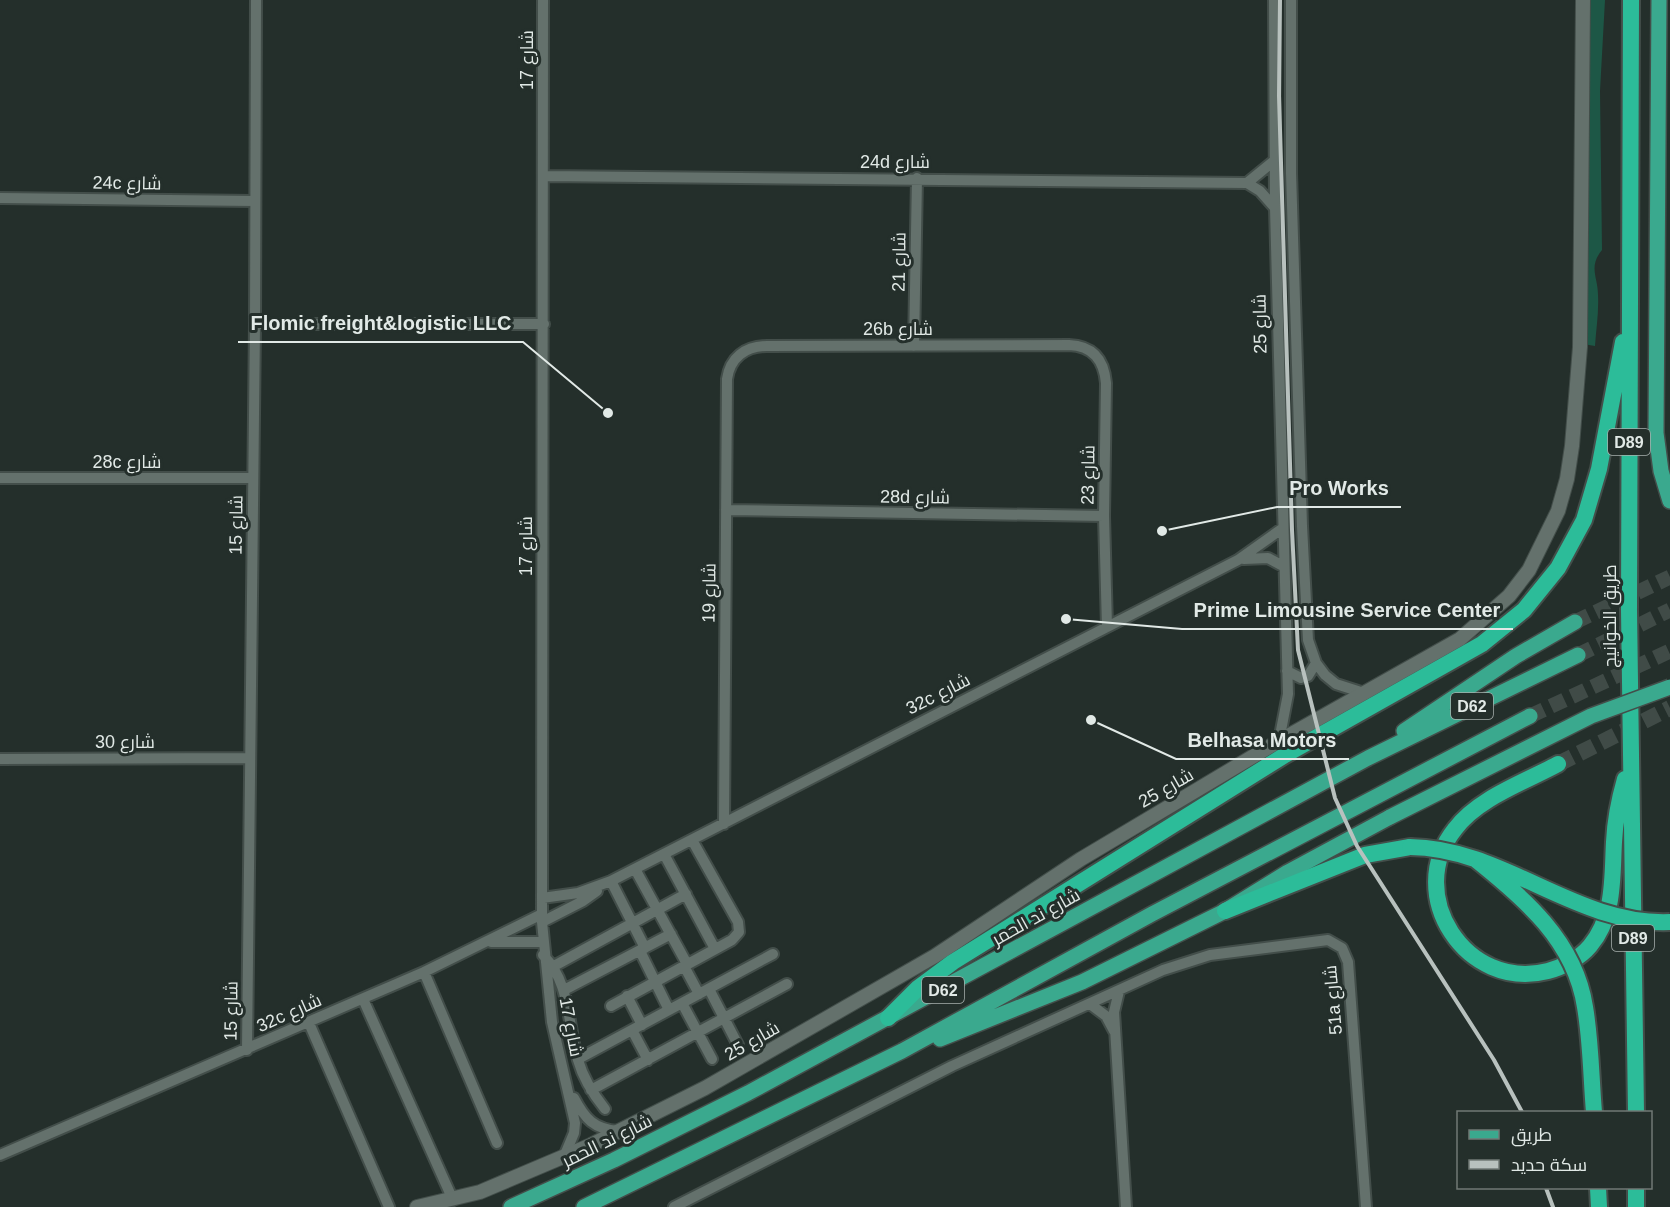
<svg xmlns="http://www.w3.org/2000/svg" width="1670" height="1207" viewBox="0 0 1670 1207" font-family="Arial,Cairo,sans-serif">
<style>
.green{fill:#1d5746}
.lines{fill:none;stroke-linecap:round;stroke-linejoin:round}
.primary-tunnel{stroke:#404b47;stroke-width:15;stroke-dasharray:15 8;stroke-linecap:butt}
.trunk-tunnel{stroke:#404b47;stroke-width:16;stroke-dasharray:16 8;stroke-linecap:butt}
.minor-casing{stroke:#434e4a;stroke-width:14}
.tertiary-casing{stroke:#434e4a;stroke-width:16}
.primary-casing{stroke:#434e4a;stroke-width:18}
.trunk-casing{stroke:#434e4a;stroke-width:20}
.minor{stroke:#64716c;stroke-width:10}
.tertiary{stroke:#64716c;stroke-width:14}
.primary{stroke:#3aa98e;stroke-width:15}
.trunk{stroke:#2cbc99;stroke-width:16}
.rail{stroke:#b8c1be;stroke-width:4}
.primary-bridge-casing{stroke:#434e4a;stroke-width:18;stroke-linecap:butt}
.trunk-bridge-casing{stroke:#434e4a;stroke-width:20;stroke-linecap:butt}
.primary-bridge{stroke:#3aa98e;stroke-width:15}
.trunk-bridge{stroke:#2cbc99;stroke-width:16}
.labels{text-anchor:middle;stroke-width:6;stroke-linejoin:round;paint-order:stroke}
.shield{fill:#242f2b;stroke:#a8b1ae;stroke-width:1.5}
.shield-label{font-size:16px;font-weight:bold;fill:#e1e9e6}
.street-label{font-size:18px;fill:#e1e9e6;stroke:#242f2b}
.leader{fill:none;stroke:#e1e9e6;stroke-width:2}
.callout-dot{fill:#e1e9e6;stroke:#242f2b;stroke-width:2}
.callout-label{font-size:20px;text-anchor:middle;font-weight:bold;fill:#e1e9e6;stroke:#242f2b;stroke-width:6;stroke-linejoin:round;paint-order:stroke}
</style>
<rect width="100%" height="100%" fill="#242f2b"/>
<!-- green -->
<path class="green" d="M1586 0H1605L1600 91 1602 250C1588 267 1598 277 1598 295 1599 312 1596 330 1595 346L1583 344Z"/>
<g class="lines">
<!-- primary-tunnel -->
<path class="primary-tunnel" d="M1575 622 1670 577
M1578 655 1670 610
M1530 716 1670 651"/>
<!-- trunk-tunnel -->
<path class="trunk-tunnel" d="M1558 764 1670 708"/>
<defs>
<path id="minor" d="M543 0 542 922 552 1022 575 1123 574 1133 564 1157
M1274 0 1275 208 1288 694 1279 741
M1291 0V173L1302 526 1308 640 1316 663 1325 675 1336 684 1364 693
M544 176 1247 183 1260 191 1275 208
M1247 183 1274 161
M0 198 254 201
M255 324H544
M914 346 917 178
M0 478H253
M726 510 1104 516
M1244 559 1268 558 1283 566
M1287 671 1301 678 1308 676 1316 663
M0 759 250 758
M724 824 727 379C730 358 745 346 767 346L1069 345C1093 346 1104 360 1106 383L1104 516 1107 627
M664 854 715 949
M635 869 687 964
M611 881 645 948
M542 898 578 893 611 881 1238 560 1283 528
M542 922 583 901 597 891
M491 942H543
M640 951 669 1010
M543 955C571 983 567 1023 578 1060 583 1078 593 1094 605 1109
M554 966 686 894
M684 966 699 994
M424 972 497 1143
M709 989 738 1045
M564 990 671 934
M1119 991 1114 1012 1126 1207
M627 996 642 1025
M363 999 453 1200
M682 1003 712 1059
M1090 1004 1106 1016 1114 1031
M611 1006 732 940 739 932 738 922 692 840
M309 1023 389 1207
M632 1030 648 1060
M247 1050 255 324 256 0
M578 1059 773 954
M591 1090 787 984
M574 1098C585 1119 594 1129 618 1131
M0 1155 424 972 542 914
M674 1207 952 1066 1163 970 1210 955 1328 940 1342 948 1348 962 1366 1207"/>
<path id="tertiary" d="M417 1207 480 1192 591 1145 705 1088 935 956 1081 859 1279 741 1460 639 1509 596 1529 570 1558 511 1567 479 1572 446 1580 347 1583 0"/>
<path id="primary" d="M1659 0 1656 433 1661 471 1670 501
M1404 731 1516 656 1575 622
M940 1039 1082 982 1225 911 1288 872 1390 817
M511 1207 614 1160 748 1093 1368 758 1578 655
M584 1207 902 1051 1152 914 1530 716"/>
<path id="trunk" d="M1631 0 1629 610 1636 1112
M1558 764C1525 782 1478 798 1455 829 1403 894 1466 992 1548 971 1563 967 1580 958 1590 946 1615 916 1612 877 1614 842 1615 820 1619 800 1625 779
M1225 911 1365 855 1410 847
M888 1018 918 988 953 962 1285 755 1482 644 1524 610 1558 568 1584 520 1599 469 1623 342
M1598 1188 1599 1207
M1636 1207V1188"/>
</defs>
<!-- minor casing -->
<use href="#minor" class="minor-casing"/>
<!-- tertiary casing -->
<use href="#tertiary" class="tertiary-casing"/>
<!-- primary casing -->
<use href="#primary" class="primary-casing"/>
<!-- trunk casing -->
<use href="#trunk" class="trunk-casing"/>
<!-- minor -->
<use href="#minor" class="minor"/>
<!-- tertiary -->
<use href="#tertiary" class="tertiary"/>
<!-- primary -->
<use href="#primary" class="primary"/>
<!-- trunk -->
<use href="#trunk" class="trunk"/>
<!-- rail -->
<path class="rail" d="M1280 0 1279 96 1292 530 1298 650 1335 798 1357 846 1494 1060 1522 1112
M1546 1188 1553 1207"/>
<defs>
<path id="primary-bridge" d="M1390 817 1591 716 1670 687"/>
<path id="trunk-bridge" d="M1410 847C1504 848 1576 926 1670 922
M1475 859C1524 898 1575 941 1585 1007 1591 1042 1591 1077 1594 1112"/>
</defs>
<!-- primary-bridge casing -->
<use href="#primary-bridge" class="primary-bridge-casing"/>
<!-- trunk-bridge casing -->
<use href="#trunk-bridge" class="trunk-bridge-casing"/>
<!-- primary-bridge -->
<use href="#primary-bridge" class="primary-bridge"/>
<!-- trunk-bridge -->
<use href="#trunk-bridge" class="trunk-bridge"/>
</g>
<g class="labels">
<!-- shield labels -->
<g class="shield">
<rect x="1608" y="429" width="42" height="26" rx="4.5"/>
<rect x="1451" y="693" width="42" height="26" rx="4.5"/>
<rect x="1612" y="925" width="42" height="26" rx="4.5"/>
<rect x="922" y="977" width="42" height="26" rx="4.5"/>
</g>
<g class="shield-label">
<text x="1629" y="448">D89</text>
<text x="1472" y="712">D62</text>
<text x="1633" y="944">D89</text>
<text x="943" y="996">D62</text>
</g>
<!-- street labels -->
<g class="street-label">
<text transform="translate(527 60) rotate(-90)" y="6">شارع 17</text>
<text x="895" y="168">24d شارع</text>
<text transform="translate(127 183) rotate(1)" y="6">24c شارع</text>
<text transform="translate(899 262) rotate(-89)" y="6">شارع 21</text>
<text transform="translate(1260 324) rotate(-91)" y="6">شارع 25</text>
<text x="898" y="335">26b شارع</text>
<text x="127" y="468">28c شارع</text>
<text transform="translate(1088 475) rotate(-89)" y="6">شارع 23</text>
<text transform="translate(915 497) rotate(1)" y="6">28d شارع</text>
<text transform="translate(236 525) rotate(-89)" y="6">شارع 15</text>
<text transform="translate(526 546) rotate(-90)" y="6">شارع 17</text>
<text transform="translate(709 593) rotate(-89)" y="6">شارع 19</text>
<text transform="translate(1610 616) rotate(-90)" y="6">طريق الخوانيج</text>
<text transform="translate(938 694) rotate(-27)" y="6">32c شارع</text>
<text x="125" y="748">شارع 30</text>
<text transform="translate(1166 788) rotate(-30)" y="6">شارع 25</text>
<text transform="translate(1036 917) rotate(-29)" y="6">شارع ند الحمر</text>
<text transform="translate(1333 1000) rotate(-95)" y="6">51a شارع</text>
<text transform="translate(231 1011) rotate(-89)" y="6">شارع 15</text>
<text transform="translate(289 1013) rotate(-24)" y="6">32c شارع</text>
<text transform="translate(571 1027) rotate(79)" y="6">شارع 17</text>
<text transform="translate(752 1041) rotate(-30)" y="6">شارع 25</text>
<text transform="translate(607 1141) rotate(-26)" y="6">شارع ند الحمر</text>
</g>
</g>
<!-- callouts -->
<path class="leader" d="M608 413L523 342H238M1162 531L1277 507H1401M1066 619L1182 629H1513M1091 720L1176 759H1349"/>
<g class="callout-dot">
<circle cx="608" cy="413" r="6"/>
<circle cx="1162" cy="531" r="6"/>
<circle cx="1066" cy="619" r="6"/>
<circle cx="1091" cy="720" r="6"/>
</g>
<g class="callout-label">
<text x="381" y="330">Flomic freight&amp;logistic LLC</text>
<text x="1339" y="495">Pro Works</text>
<text x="1347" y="617">Prime Limousine Service Center</text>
<text x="1262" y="747">Belhasa Motors</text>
</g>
<!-- legend -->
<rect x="1457" y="1111" width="195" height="78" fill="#242f2b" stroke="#707976" stroke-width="1.5"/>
<rect x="1469" y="1130" width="30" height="9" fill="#3aa98e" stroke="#707976" stroke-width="1.5"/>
<text x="1511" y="1141" font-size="18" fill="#e1e9e6">طريق</text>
<rect x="1469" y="1160" width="30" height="9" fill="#b8c1be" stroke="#707976" stroke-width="1.5"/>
<text x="1511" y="1171" font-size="18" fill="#e1e9e6">سكة حديد</text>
</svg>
